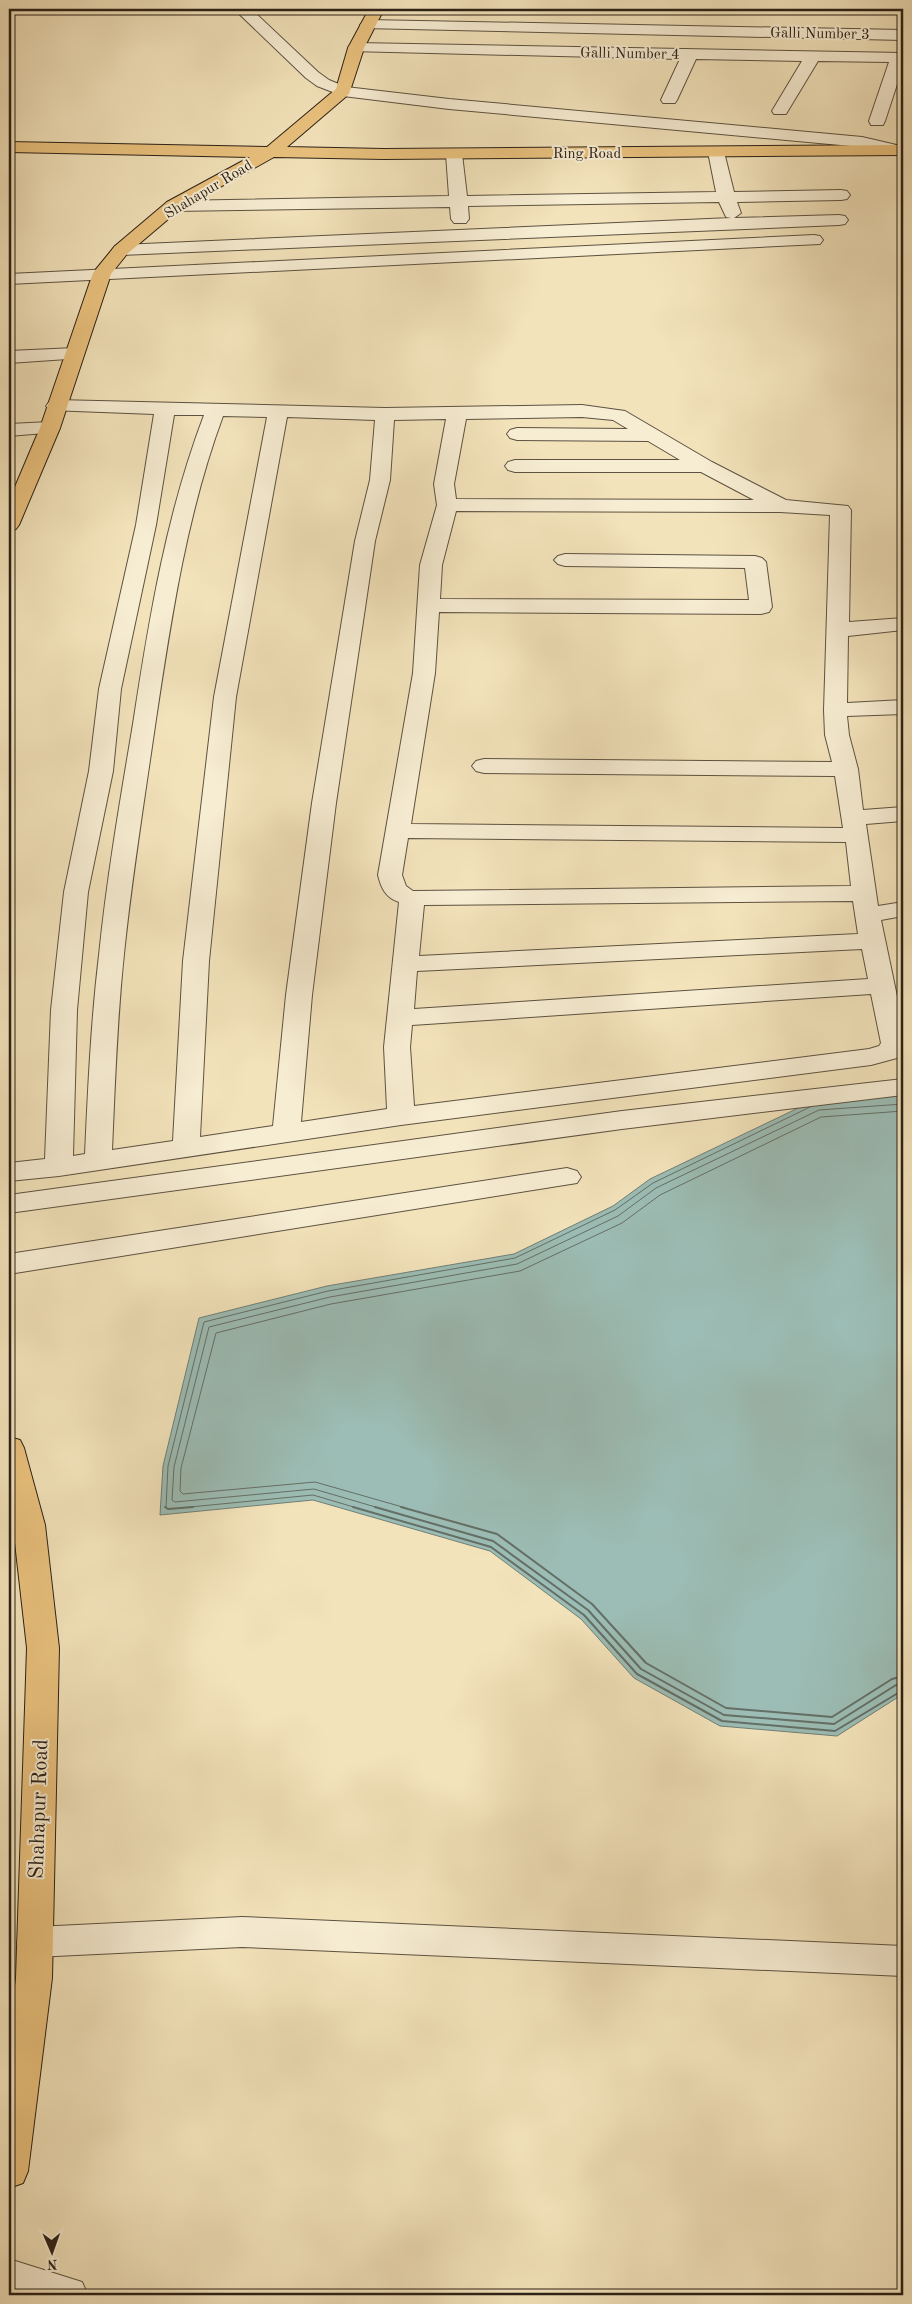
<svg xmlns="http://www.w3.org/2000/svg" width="912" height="2304" viewBox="0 0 912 2304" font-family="'Old Standard TT',serif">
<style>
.water{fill:#9cbdb5;stroke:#6f7f76}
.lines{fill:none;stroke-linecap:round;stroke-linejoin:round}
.shore-far1{stroke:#646f66;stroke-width:1}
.shore{stroke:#646f66;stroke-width:2}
.minor-casing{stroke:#5d5241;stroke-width:2}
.major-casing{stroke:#2b2118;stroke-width:2}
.minor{fill:#f7edd3;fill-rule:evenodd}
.major{fill:#eac27e;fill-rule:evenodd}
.labels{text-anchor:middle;stroke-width:4;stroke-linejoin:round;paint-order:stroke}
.far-street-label{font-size:15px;fill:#2b2118;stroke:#f7edd3}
.near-street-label{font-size:21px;fill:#2b2118;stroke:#f7edd3}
</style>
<rect width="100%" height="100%" fill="#f3e3bb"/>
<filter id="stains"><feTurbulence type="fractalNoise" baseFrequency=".004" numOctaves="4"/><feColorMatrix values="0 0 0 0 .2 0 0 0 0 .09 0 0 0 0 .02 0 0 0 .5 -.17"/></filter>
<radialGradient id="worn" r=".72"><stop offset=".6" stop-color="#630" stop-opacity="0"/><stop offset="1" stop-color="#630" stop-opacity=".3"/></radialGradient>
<!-- water -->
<path class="water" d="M903 1092V1694L837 1736 720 1726 634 1678 581 1619 490 1551 313 1500 160 1515 163 1466 199 1318 327 1286 514 1254 613 1206 650 1179 817 1099Z"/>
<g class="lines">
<!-- shore-far1 -->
<path class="shore-far1" d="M166 1508 168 1466 204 1322 328 1291 515 1258 615 1210 653 1183 810 1107
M180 1508 313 1495 357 1508
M379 1508 314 1489 175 1502 172 1500 174 1467 209 1327 330 1297 517 1264 618 1216 656 1188 819 1110 903 1104
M406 1508 315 1482 183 1494 180 1491 181 1468 216 1333 331 1304 520 1271 622 1223 660 1195 821 1117 903 1111"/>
<!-- shore -->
<path class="shore" d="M165 1507 168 1509 193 1507
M353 1507 491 1547 584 1615 637 1674 722 1721 835 1731 903 1690
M375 1507 493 1541 588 1610 641 1669 724 1715 834 1724 896 1685 903 1684
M401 1507 497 1534 592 1604 646 1663 726 1708 832 1717 892 1679 903 1676"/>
<defs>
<path id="minor" d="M234 9H251L318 72 329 80 346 87 449 99 862 137 901 146 903 150 901 154 895 155 862 147 449 109 343 96 317 86 306 78Z
M368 20 903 30V40L363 28 360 25 363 22Z
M356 43 903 53V66L885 121 883 125H871L869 121 889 62 818 61 786 114H774L772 111 802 61 696 59 677 100 675 103H663L661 100 680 59 350 51 348 48 350 45Z
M716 147 722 148 724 152 734 192 841 190 847 191 850 195 847 199 841 200 737 202 741 213 734 218 839 215 845 216 848 220 845 224 839 225 121 255 115 254 112 250 115 246 121 245 731 218 726 217 719 202 468 206 469 219 466 223H454L451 219 450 207 173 211 167 210 164 206 167 202 173 201 449 196 446 154 448 150H460L462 154 467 196 716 192 708 152 710 148Z
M814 235 820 236 823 240 820 244 9 284V274Z
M75 348 82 350 84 354 82 358 9 363V351Z
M56 400 385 408 582 405 625 411 712 462 786 500 848 506 851 510 849 622 903 618V630L848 636 847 703 903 700V714L847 716 849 735 858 769 863 810 903 807V821L866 824 878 906 903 902V916L881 920 903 1025V1049L897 1058 871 1065 401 1125 59 1176 9 1181V1163L45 1159 51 1010 64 892 89 771 99 689 136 525 154 414 49 410 46 406 49 402ZM174 415H204C166 515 149 619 133 724 120 801 107 877 99 955 91 1021 88 1088 85 1154L73 1156 77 1010 88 892 113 771 121 689 156 525ZM223 416 267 417 214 697 183 961 173 1141 112 1150C115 1085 117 1019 124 954 132 877 144 802 155 726 171 620 186 516 223 416ZM287 417 375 420 370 480 355 541 312 803 286 995 273 1126 200 1137 209 961 236 697ZM582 417 613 420 628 429 517 428 510 430 507 434 510 438 517 440 648 441 680 460H515L508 462 505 466 508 470 515 472H701L754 500 456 499 454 484 466 419ZM446 419 434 484 437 505 420 565 413 673 378 875C381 888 386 898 399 902L384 1047 387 1109 301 1122 312 995 336 803 375 541 390 480 394 420ZM456 511 780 512 830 515 824 710 825 735 832 762 484 759 476 761 472 766 476 771 484 773 835 776 843 828 411 824 435 673 439 612 761 614 769 612 772 607 766 562 762 558 755 556 565 554 558 556 554 560 558 564 565 566 745 568 749 600 440 599 442 565ZM408 838 846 842 851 886 413 891 406 886 402 875ZM853 901 858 934 419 956 424 905ZM862 949 868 979 414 1009 417 971ZM871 994 881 1043 879 1046 869 1049 414 1106 410 1047 412 1025Z
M50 422 57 424 60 428 57 432 9 436V424Z
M903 1079V1095L622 1129 9 1213V1195L622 1111Z
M567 1168 577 1171 581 1177 577 1183 9 1274V1254Z
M242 1917 903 1946V1976L242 1947 35 1957 22 1953 17 1942 22 1931 35 1927Z
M9 2259 82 2282 88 2295H9Z"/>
<path id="major" d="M369 9H384L364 48 349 94 287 147 384 149 903 145V155L384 159 274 157 179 210 127 254 111 274 60 428 19 525 16 529 9 531V501L40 428 93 273 115 246 167 202 250 157 9 152V142L267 147 336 89 348 48Z
M9 1437 20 1440 24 1448 45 1525 59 1648 52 1978 28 2171 23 2183 9 2188V2031L16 1978 27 1648 13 1525 9 1507Z"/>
</defs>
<!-- minor casing -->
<use href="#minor" class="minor-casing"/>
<!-- major casing -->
<use href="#major" class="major-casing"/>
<!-- minor -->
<use href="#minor" class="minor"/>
<!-- major -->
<use href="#major" class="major"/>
</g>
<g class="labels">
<!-- far-street labels -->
<g class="far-street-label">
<text transform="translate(820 33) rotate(1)" y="5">Galli Number 3</text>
<text transform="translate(630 53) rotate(1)" y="5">Galli Number 4</text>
<text x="587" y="158">Ring Road</text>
<text transform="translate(208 189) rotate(-31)" y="5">Shahapur Road</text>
</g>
<!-- near-street labels -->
<g class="near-street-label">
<text transform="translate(38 1809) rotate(-88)" y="7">Shahapur Road</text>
</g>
</g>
<!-- margin -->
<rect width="912" height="2304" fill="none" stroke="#f3e3bb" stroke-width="30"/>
<rect x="10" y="10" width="892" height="2284" fill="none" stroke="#2b2118" stroke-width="2.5"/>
<rect x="15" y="15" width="882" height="2274" fill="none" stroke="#2b2118"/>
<!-- north arrow -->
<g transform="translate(52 2252) rotate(178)" stroke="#f7edd3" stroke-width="4" paint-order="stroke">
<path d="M0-4L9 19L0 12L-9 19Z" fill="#2b2118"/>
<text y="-8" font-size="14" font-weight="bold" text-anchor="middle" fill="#2b2118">N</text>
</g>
<rect width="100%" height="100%" filter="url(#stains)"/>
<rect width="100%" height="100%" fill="url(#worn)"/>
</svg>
